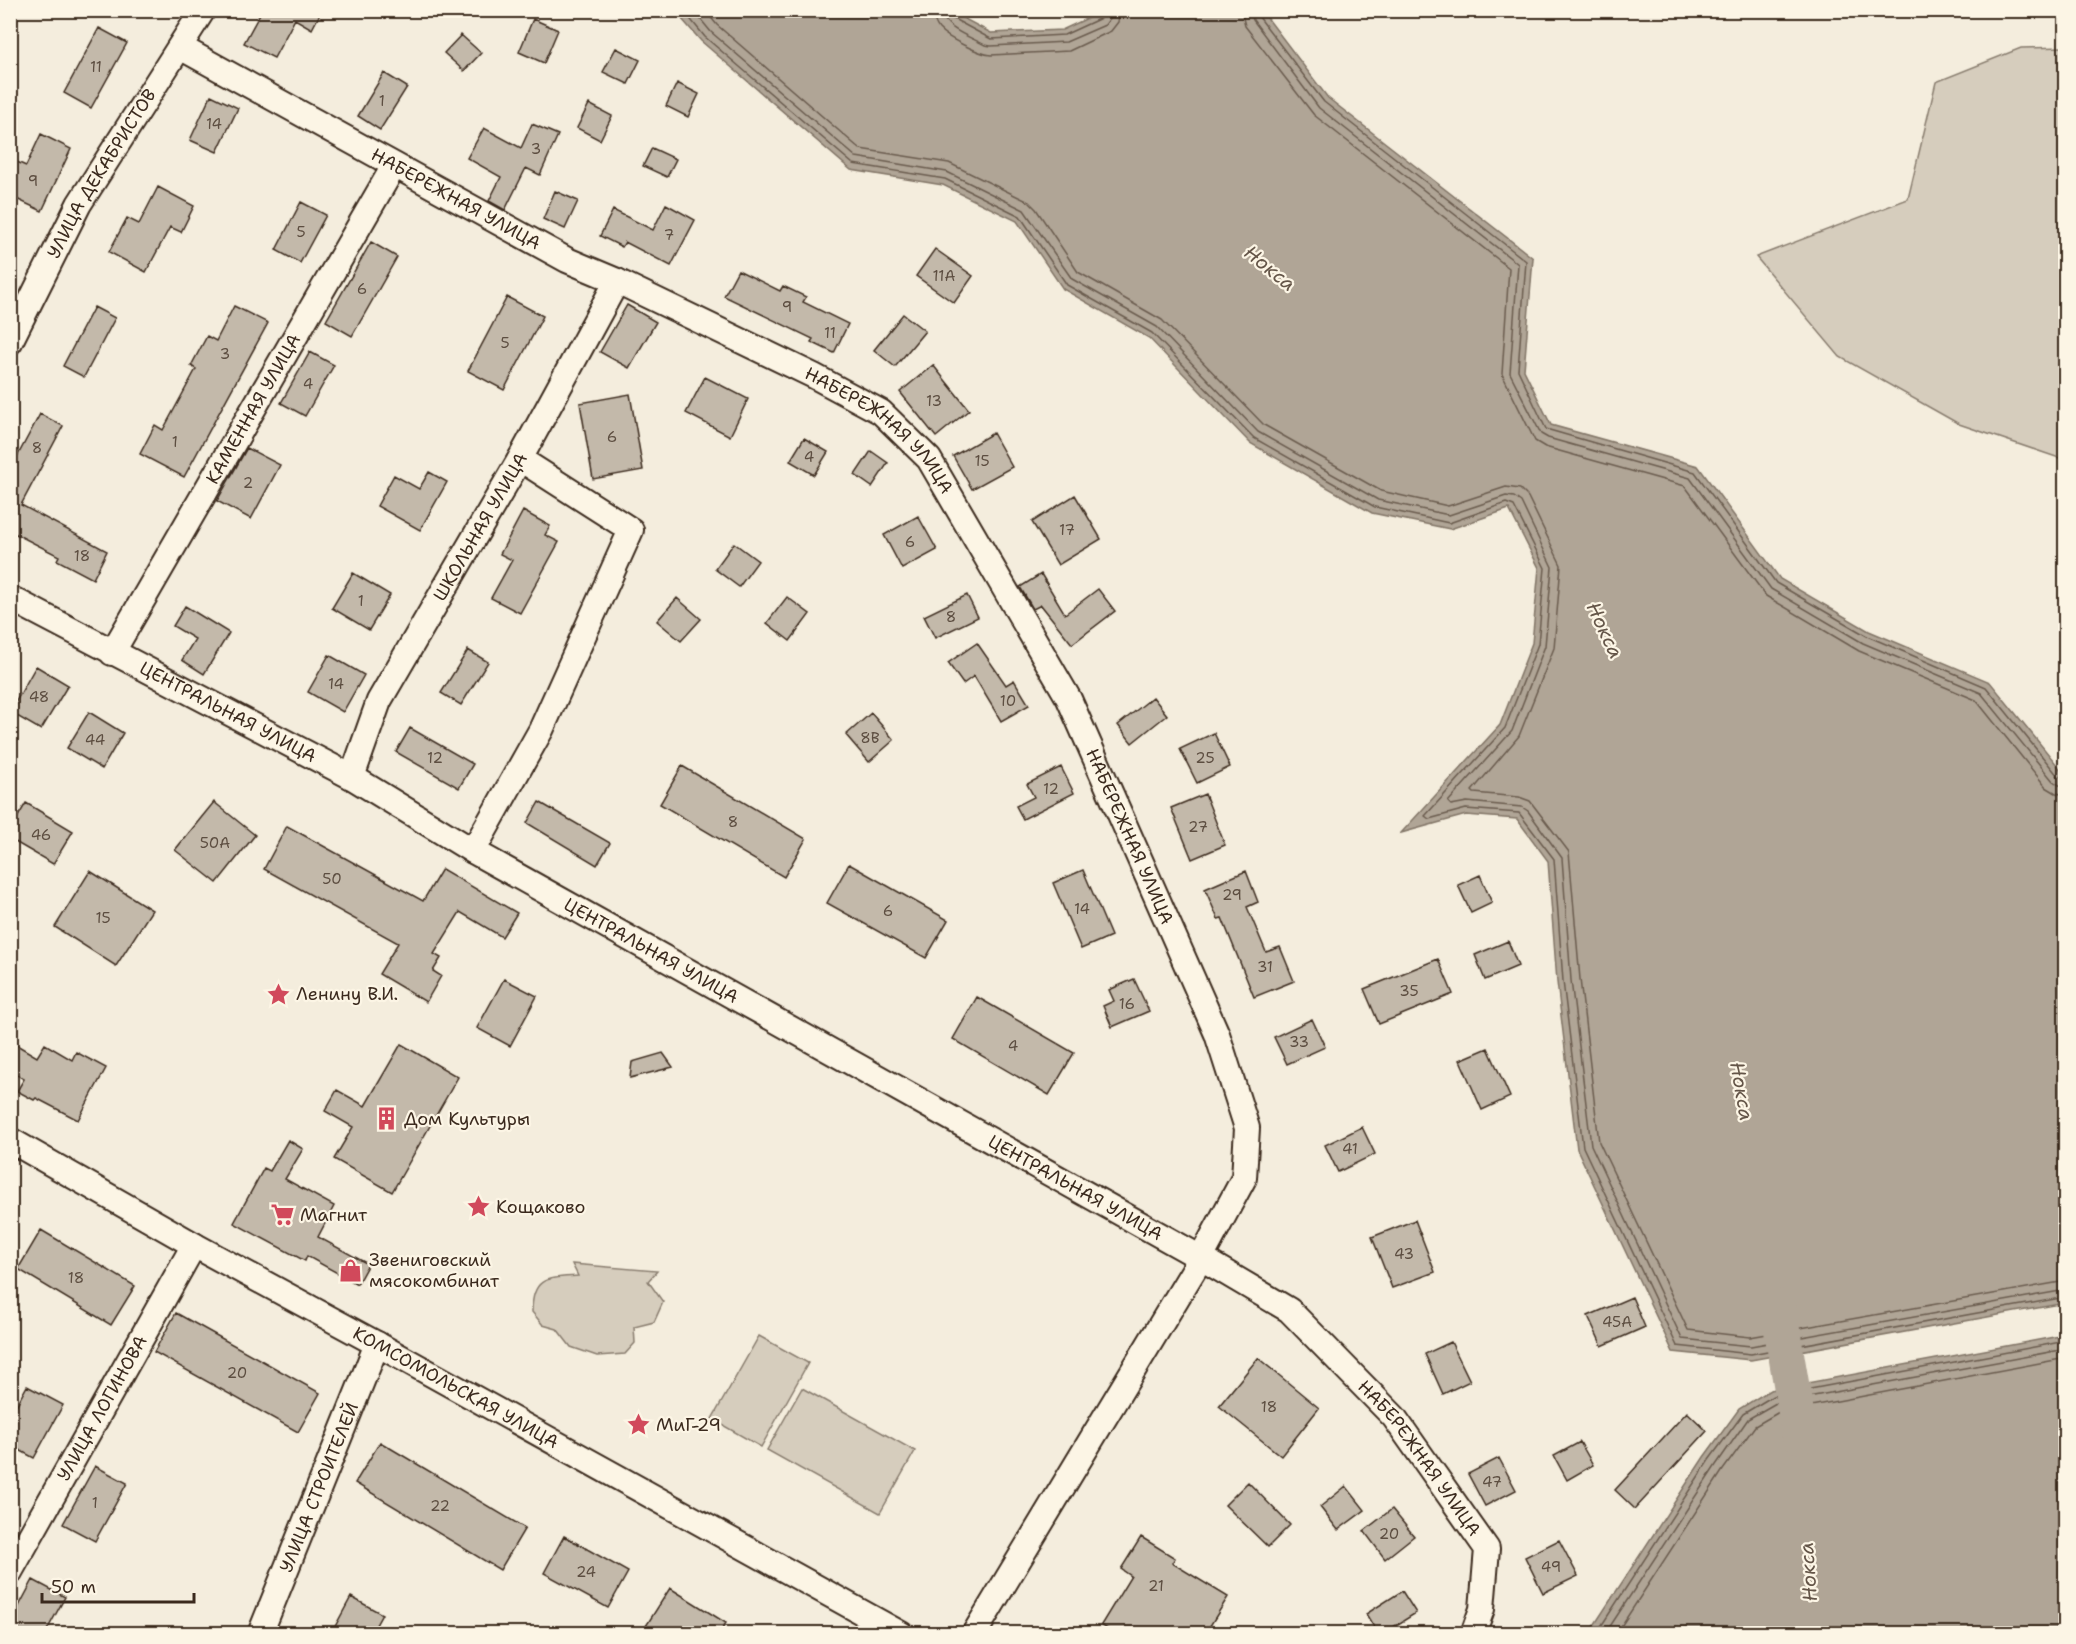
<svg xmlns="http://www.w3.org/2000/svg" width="2076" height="1644" viewBox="0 0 2076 1644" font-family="'Shantell Sans',sans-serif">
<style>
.green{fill:#d6cdbd;stroke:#887c6e;stroke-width:1.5}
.water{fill:#b0a596;stroke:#817466;stroke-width:1.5}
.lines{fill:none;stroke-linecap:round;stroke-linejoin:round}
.shore{stroke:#6a5b4e;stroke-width:1.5}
.river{stroke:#b0a596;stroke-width:36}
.building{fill:#c3b9aa;stroke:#3b2a1e;stroke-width:1.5}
.minor-casing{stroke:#3b2a1e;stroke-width:28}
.minor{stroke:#fcf5e5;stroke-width:24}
.labels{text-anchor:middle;stroke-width:4.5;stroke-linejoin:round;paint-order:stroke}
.number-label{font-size:15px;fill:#5d4e41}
.street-label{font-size:18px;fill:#3b2a1e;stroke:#fcf5e5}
.poi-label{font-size:18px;fill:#3b2a1e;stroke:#fcf5e5;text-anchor:start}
.water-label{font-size:20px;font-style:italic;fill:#645548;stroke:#fcf5e5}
</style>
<rect width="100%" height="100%" fill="#f4eddd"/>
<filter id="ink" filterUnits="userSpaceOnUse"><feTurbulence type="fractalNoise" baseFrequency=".0167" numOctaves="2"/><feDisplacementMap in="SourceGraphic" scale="12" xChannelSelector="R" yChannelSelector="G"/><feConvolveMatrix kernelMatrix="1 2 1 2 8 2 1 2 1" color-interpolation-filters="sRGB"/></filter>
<g filter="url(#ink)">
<!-- green -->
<path class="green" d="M2065 47H2066L2065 460 1959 424 1840 357 1756 257 1908 199 1936 82 2021 48Z
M572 1264 657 1271 648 1281 663 1302 654 1322 634 1327 635 1343 625 1354 597 1356 571 1347 557 1329 543 1325 532 1312C532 1276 548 1278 578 1276Z
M759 1336 808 1363 761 1447 712 1419Z
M802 1388 915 1451 880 1513 767 1450Z"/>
<!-- water -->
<path class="water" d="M675 11H950L991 33 1062 30 1103 11H1262L1328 98 1533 258 1524 370 1551 425 1698 466 1780 579 1869 631 1990 682 2062 771 2065 781V1303L1751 1360 1673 1352 1577 1149 1557 982 1548 861 1517 819 1466 815 1401 833 1500 725 1532 643 1539 568 1509 509 1450 529 1372 513 1250 443 1149 338 1063 289 1017 221 943 185 851 170 701 41Z
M2065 1335V1633H1589L1704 1457 1739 1409 1770 1390Z"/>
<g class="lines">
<!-- shore -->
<path class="shore" d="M683 10 705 37 853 164 945 179 1020 216 1067 285 1152 333 1254 438 1375 507 1449 523 1506 503 1514 506 1545 568 1538 644 1505 728 1425 816 1429 819 1466 809 1519 813 1554 859 1563 981 1583 1147 1677 1346 1751 1354 2066 1297
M693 10 711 32 856 157 947 172 1024 210 1072 279 1157 327 1258 432 1378 500 1449 515 1506 496 1514 497 1521 502 1552 567 1545 646 1512 731 1448 802 1451 805 1467 802 1522 807 1528 811 1562 858 1571 980 1591 1145 1682 1339 1751 1346 2066 1290
M705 10 717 25 860 149 949 163 1029 202 1036 209 1078 272 1162 320 1264 425 1381 491 1448 506 1506 487 1520 489 1528 497 1561 565 1554 648 1519 736 1472 791 1474 793 1519 797 1530 801 1569 852 1580 979 1599 1142 1688 1330 1750 1337 2066 1281
M932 10C933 17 934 23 939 29 947 38 979 54 991 55L1069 51 1111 31 1118 22 1120 10
M941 10C943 29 971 37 985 45L991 46 1066 42 1105 25 1110 18 1111 10
M949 10 952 18 991 39 1064 35 1101 18 1104 10
M1241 10 1245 26 1314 115 1509 268 1502 374 1535 441 1545 447 1685 486 1766 596 1859 651 1976 700 2046 787 2056 793 2066 795
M1250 10 1253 20 1319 108 1518 264 1510 373 1541 434 1548 438 1690 478 1771 589 1863 643 1981 693 2053 781 2059 785 2066 786
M1258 10 1259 17 1324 102 1526 261 1518 370 1546 429 1695 472 1776 583 1867 636 1986 687 2058 776 2066 778
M1596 1634 1709 1460 1743 1414 1773 1396 2066 1341
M1605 1634 1716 1465 1748 1419 1776 1403 2066 1349
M1616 1634 1723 1470 1755 1426 1779 1412 2066 1358"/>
<!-- river -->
<path class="river" d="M1778 1307 1800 1436"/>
</g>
<!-- building -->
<path class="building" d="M262 10H322L312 29 295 19 274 58 244 43Z
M533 19 558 30 544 63 519 52Z
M99 28 127 43 91 108 64 93Z
M461 35 481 53 464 71 444 53Z
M616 48 640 60 628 84 603 72Z
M384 73 407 87 380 130 358 116Z
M677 83 699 94 688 117 666 106Z
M211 95 238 108 217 152 190 140Z
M589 104 612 116 600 140 577 128Z
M532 124 558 135 540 175 526 168 505 210 489 201 501 177 467 158 484 128 521 148Z
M41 134 71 149 42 211 10 196V159L26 166Z
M652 148 676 159 667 177 643 166Z
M158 187 194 206 181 232 170 227 146 272 109 252 127 218 139 224Z
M555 191 578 201 565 229 543 219Z
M301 202 326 215 300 263 276 250Z
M666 204 695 220 671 266 625 242 622 247 600 236 613 210 653 230Z
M371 242 397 257 352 336 326 321Z
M935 249 973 276 954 303 916 276Z
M738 270 780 291 783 286 806 297 803 302 848 324 834 353 811 342 813 339 724 296Z
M507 297 543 316 504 390 468 371Z
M627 305 656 322 629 368 600 352Z
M234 306 268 323 184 477 140 454 155 425 163 430 196 369 191 366 207 336 216 341Z
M94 307 115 318 84 377 63 366Z
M903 314 925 331 895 367 874 350Z
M310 352 334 365 305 416 281 403Z
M933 365 969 410 936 437 900 392Z
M705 377 748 399 730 436 686 413Z
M630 394 643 470 593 479 580 403Z
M40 414 63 426 21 505 107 551 93 579 57 560 59 556 10 531V470Z
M993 433 1012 467 972 489 953 456Z
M804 438 828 452 814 475 790 461Z
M247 448 280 465 251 519 217 501Z
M871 451 888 463 872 487 855 475Z
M429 472 447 482 420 530 377 506 394 475 419 489Z
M1075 495 1101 539 1058 565 1032 522Z
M523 511 550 526 545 535 559 542 520 613 491 598 512 560 500 554Z
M918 516 937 550 902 569 884 535Z
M734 543 758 561 739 587 715 569Z
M353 573 390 595 369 630 332 608Z
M1041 574 1065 614 1098 589 1115 611 1072 644 1041 605 1033 609 1020 587Z
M967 595 978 617 935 638 924 616Z
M787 597 810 614 790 641 767 623Z
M677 598 701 619 681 641 657 621Z
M185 606 229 633 204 674 182 660 195 639 173 626Z
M977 643 1006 685 1014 680 1029 705 1001 721 974 676 963 684 948 663Z
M468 650 488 662 461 705 441 693Z
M329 655 364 675 343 712 308 692Z
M36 666 68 685 41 730 10 712Z
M1153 697 1167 715 1132 743 1118 725Z
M89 712 123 733 102 769 67 748Z
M871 713 894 740 869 762 846 735Z
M410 728 473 764 459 788 396 752Z
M1214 733 1230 767 1197 783 1180 749Z
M682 766 806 839 784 877 660 804Z
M1061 767 1074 793 1023 819 1016 806 1034 797 1027 784Z
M1205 794 1225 845 1192 859 1171 808Z
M214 802 255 835 217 883 175 850Z
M539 802 610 843 597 865 527 823Z
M26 803 73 831 53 864 10 839V830Z
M287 826 423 901 442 869 517 913 502 937 460 912 434 954 441 958 433 971 441 976 426 1002 379 974 398 943 264 869Z
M849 864 948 920 926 958 827 903Z
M1083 870 1111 936 1081 949 1053 883Z
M90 871 152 910 116 966 55 927Z
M1246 871 1258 902 1247 907 1266 952 1280 947 1294 981 1254 997 1222 918 1218 919 1205 889Z
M1480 875 1492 903 1471 913 1458 885Z
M1508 941 1518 966 1485 980 1475 955Z
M1438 959 1453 994 1379 1024 1364 989Z
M504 979 537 996 510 1046 477 1028Z
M1134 979 1149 1011 1112 1027 1103 1006 1114 1001 1109 990Z
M977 997 1074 1053 1049 1095 953 1039Z
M1312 1019 1325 1047 1287 1064 1274 1037Z
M10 1041 37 1057 45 1044 72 1060 76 1052 106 1068 78 1120 36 1098 34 1100 17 1091 24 1079 10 1071Z
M401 1044 458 1077 392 1192 334 1159 353 1127 325 1111 337 1090 365 1106Z
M1488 1048 1510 1097 1482 1110 1460 1060Z
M663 1053 673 1067 630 1078 632 1062Z
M1362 1127 1375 1154 1338 1172 1325 1145Z
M288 1140 303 1149 285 1179 334 1206 318 1237 368 1264 357 1284 307 1256 305 1261 234 1223 264 1168 270 1171Z
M1415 1220 1435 1272 1392 1288 1372 1237Z
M41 1230 135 1286 111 1325 18 1269Z
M1632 1297 1645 1327 1602 1346 1588 1316Z
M176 1313 320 1393 298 1432 154 1352Z
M1451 1342 1470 1381 1443 1394 1425 1354Z
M1258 1358 1319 1408 1281 1456 1219 1406Z
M27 1386 63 1405 34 1458 10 1445V1417Z
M1687 1412 1707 1431 1635 1509 1615 1490Z
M380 1442 525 1528 500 1570 355 1483Z
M1580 1442 1593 1465 1567 1480 1554 1456Z
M1499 1458 1516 1490 1485 1506 1468 1474Z
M95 1466 127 1483 95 1541 63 1524Z
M1248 1482 1290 1525 1268 1547 1225 1505Z
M1346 1486 1365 1510 1338 1530 1320 1507Z
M1392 1509 1414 1536 1385 1559 1364 1531Z
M564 1536 628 1572 608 1608 544 1573Z
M1141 1537 1175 1558 1172 1563 1228 1597 1205 1634H1115L1101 1625 1131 1576 1121 1569Z
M1559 1540 1578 1576 1543 1593 1525 1557Z
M33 1580 65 1597 45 1634H10V1623Z
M670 1588 726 1623 719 1634H658L646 1626Z
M1402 1591 1416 1613 1382 1634H1378L1366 1614Z
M351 1597 382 1614 371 1634H331Z"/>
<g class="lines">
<defs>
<g id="minor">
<path id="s1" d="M180 47 567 260 617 281 814 376 881 412 929 459 1069 699 1217 1034 1247 1128 1244 1178 1201 1258 974 1634"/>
<path id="s2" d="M10 342 79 204 203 10"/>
<path id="s3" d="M10 598 352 777 473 851 1201 1258 1289 1310 1394 1417 1487 1549 1482 1609 1473 1634"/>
<path id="s4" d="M112 653 394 166"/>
<path id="s5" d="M352 777 379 701 520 459 617 281"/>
<path d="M473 851 541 730 631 530 520 459"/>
<path id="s6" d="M10 1140 194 1245 377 1344 901 1634"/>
<path id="s7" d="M10 1572 194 1245"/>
<path id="s8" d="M260 1634 377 1344"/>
</g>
</defs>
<!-- minor casing -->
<use href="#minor" class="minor-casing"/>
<!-- minor -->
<use href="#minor" class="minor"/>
</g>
</g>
<!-- icons -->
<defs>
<symbol id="sight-bare" viewBox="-9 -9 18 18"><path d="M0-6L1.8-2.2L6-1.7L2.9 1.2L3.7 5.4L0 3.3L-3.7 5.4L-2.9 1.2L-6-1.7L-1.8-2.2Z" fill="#d1495b" stroke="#fcf5e5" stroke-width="2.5" paint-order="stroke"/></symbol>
<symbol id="building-bare" viewBox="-9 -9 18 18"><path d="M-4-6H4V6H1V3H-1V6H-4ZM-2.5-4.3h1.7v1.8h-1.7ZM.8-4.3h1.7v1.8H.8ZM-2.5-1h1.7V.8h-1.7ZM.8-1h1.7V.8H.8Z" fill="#d1495b" stroke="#fcf5e5" stroke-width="2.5" paint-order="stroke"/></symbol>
<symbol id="supermarket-bare" viewBox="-9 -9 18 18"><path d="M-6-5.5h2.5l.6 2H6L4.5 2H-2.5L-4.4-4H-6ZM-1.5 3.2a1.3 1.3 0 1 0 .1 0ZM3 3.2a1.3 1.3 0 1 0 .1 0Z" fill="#d1495b" stroke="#fcf5e5" stroke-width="2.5" paint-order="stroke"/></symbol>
<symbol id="shop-bare" viewBox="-9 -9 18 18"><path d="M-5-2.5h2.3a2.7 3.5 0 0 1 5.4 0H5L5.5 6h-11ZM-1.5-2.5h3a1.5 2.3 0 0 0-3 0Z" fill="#d1495b" stroke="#fcf5e5" stroke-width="2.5" paint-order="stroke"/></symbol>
</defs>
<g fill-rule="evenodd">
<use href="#sight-bare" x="262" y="978" width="33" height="33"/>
<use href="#building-bare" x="370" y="1102" width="33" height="33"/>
<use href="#sight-bare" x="462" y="1190" width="33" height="33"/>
<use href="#supermarket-bare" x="266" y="1198" width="33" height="33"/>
<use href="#shop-bare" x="334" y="1254" width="33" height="33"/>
<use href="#sight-bare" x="622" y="1408" width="33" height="33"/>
</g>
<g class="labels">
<!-- number labels -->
<g class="number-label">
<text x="96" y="72">11</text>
<text x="382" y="106">1</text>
<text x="214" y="129">14</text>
<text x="536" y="154">3</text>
<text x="33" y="186">9</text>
<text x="301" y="237">5</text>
<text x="669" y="240">7</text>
<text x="944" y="281">11А</text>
<text x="362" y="294">6</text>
<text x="787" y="312">9</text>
<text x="830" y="338">11</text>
<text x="505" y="348">5</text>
<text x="225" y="359">3</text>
<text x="308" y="389">4</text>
<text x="934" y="406">13</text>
<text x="612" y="442">6</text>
<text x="175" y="447">1</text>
<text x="37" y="453">8</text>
<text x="809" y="462">4</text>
<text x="982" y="466">15</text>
<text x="248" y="488">2</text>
<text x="1067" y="535">17</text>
<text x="910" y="547">6</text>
<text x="82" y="561">18</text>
<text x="361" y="606">1</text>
<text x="951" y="622">8</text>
<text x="336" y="689">14</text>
<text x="39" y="702">48</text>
<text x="1008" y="706">10</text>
<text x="870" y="743">8В</text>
<text x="95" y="745">44</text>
<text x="435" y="763">12</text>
<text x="1205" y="763">25</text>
<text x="1051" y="794">12</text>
<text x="733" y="827">8</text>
<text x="1198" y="832">27</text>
<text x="41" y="840">46</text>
<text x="215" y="848">50А</text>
<text x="332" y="884">50</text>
<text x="1232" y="900">29</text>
<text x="1082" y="914">14</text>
<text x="888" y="916">6</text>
<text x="103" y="923">15</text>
<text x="1265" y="972">31</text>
<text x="1409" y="996">35</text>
<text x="1127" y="1009">16</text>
<text x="1299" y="1047">33</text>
<text x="1013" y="1051">4</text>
<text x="1350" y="1154">41</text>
<text x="1404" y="1259">43</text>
<text x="76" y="1283">18</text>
<text x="1617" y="1327">45А</text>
<text x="237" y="1378">20</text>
<text x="1269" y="1412">18</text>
<text x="1492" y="1487">47</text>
<text x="95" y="1508">1</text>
<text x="440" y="1511">22</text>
<text x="1389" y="1539">20</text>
<text x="1551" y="1572">49</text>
<text x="586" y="1577">24</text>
<text x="1156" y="1591">21</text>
</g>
<!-- street labels -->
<g class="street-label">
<text dy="6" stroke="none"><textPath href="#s2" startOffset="192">УЛИЦА ДЕКАБРИСТОВ</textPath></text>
<text dy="6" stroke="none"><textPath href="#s1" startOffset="315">НАБЕРЕЖНАЯ УЛИЦА</textPath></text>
<text dy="6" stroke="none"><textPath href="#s4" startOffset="282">КАМЕННАЯ УЛИЦА</textPath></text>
<text dy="6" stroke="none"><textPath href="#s1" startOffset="801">НАБЕРЕЖНАЯ УЛИЦА</textPath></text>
<text dy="6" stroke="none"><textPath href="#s5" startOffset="282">ШКОЛЬНАЯ УЛИЦА</textPath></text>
<text dy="6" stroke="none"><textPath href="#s3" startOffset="246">ЦЕНТРАЛЬНАЯ УЛИЦА</textPath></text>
<text dy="6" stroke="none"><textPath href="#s1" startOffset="1286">НАБЕРЕЖНАЯ УЛИЦА</textPath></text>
<text dy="6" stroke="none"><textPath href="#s3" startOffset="732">ЦЕНТРАЛЬНАЯ УЛИЦА</textPath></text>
<text dy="6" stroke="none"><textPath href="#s3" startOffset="1218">ЦЕНТРАЛЬНАЯ УЛИЦА</textPath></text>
<text dy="6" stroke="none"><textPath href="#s6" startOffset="510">КОМСОМОЛЬСКАЯ УЛИЦА</textPath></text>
<text dy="6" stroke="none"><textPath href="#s7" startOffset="188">УЛИЦА ЛОГИНОВА</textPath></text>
<text dy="6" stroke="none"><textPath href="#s3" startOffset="1662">НАБЕРЕЖНАЯ УЛИЦА</textPath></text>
<text dy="6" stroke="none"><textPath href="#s8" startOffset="158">УЛИЦА СТРОИТЕЛЕЙ</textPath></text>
</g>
<!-- poi labels -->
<g class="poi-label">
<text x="296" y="1000">Ленину В.И.</text>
<text x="404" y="1125">Дом Культуры</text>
<text x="496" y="1213">Кощаково</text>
<text x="300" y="1221">Магнит</text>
<text x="369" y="1266">Звениговский<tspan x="369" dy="21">мясокомбинат</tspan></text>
<text x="656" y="1431">МиГ-29</text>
</g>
<!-- water labels -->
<g class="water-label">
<text transform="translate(1270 268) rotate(39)" y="7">Нокса</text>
<text transform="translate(1605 630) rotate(65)" y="7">Нокса</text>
<text transform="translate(1742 1091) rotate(80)" y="7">Нокса</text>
<text transform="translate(1808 1572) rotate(-94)" y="7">Нокса</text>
</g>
</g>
<!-- margin -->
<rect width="2076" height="1644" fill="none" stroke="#fcf5e5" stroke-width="36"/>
<rect x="18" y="18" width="2040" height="1608" fill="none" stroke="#3b2a1e" stroke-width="2" filter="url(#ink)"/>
<!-- scale -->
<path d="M42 1593v9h152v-9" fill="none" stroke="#3b2a1e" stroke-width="3"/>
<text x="51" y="1593" font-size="18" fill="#3b2a1e" stroke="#fcf5e5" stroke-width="4.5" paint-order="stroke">50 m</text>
</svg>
